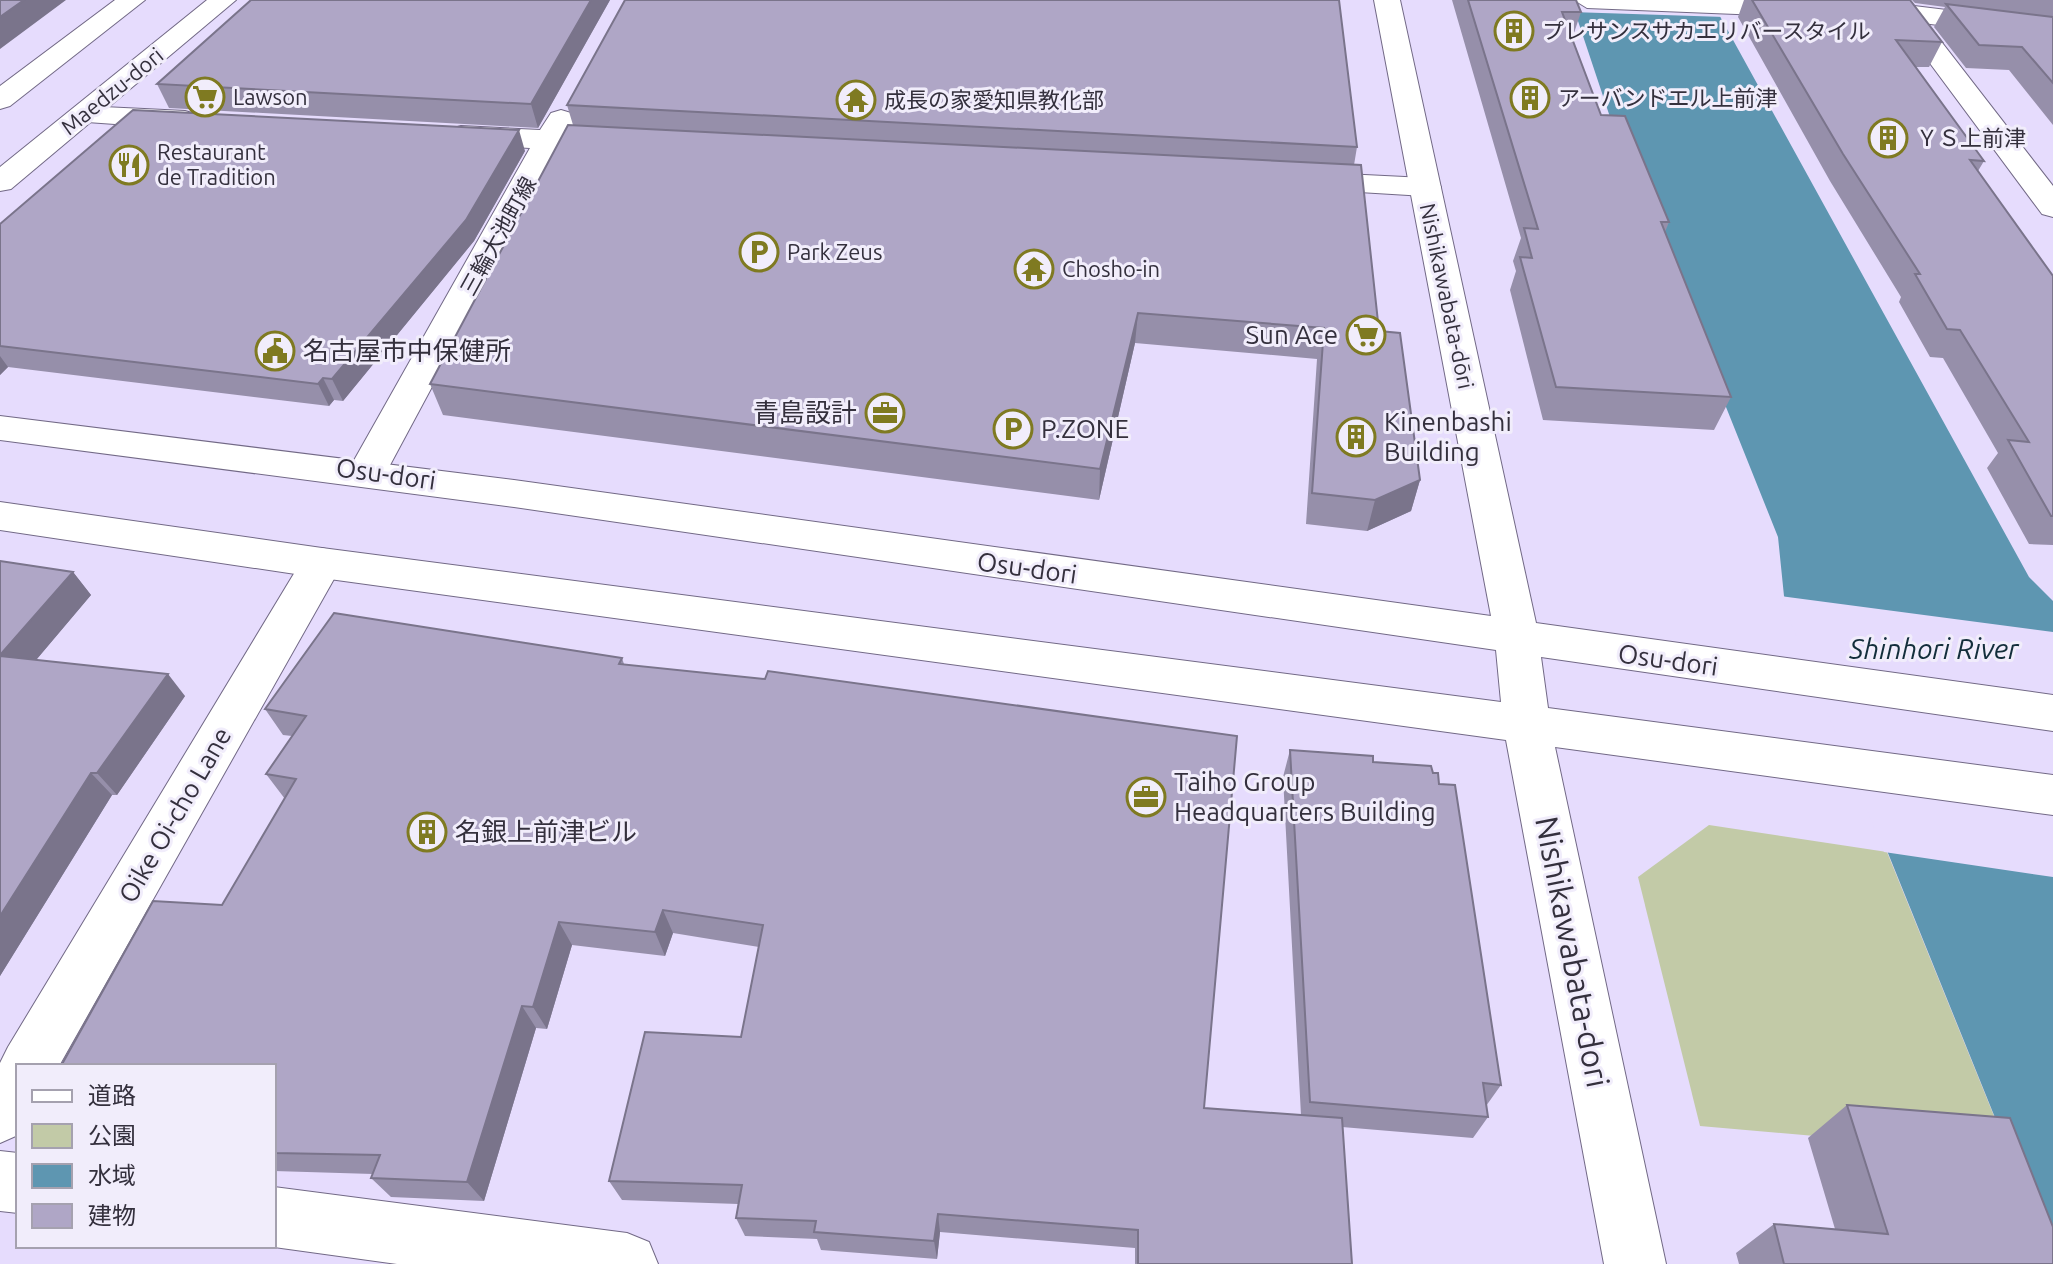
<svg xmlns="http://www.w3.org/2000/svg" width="2053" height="1264" viewBox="0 0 2053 1264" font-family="Ubuntu,'Noto Sans JP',sans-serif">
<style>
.green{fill:#c2caa7}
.water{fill:#5e96b1}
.pier{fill:#e6dcfd}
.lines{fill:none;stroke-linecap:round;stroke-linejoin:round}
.street-casing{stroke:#726986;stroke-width:2}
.secondary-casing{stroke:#726986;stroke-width:2}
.street{fill:#fff;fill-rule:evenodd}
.secondary{fill:#fff;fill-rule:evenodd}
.wall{fill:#968faa}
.shaded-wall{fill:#7a748b}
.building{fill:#afa6c6;stroke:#7a748b;stroke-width:2}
.labels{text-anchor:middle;stroke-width:6;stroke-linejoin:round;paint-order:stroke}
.far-poi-label{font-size:22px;fill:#34303d;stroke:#f1edfb;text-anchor:start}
.far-street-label{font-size:22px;fill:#34303d;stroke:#f1edfb}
.poi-label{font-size:26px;fill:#34303d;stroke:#f1edfb;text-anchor:start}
.street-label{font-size:26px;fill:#34303d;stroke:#f1edfb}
.water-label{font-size:28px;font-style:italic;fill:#132e3b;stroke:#f1edfb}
.near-street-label{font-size:32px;fill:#34303d;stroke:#f1edfb}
</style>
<rect width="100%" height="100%" fill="#e6dcfd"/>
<!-- green -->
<path class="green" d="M1709 825 1887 852 2009 1153 1700 1126 1638 877Z"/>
<!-- water -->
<path class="water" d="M1571 0H1711L2029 577 2053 601V1261L1784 596 1778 537 1610 117Z"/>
<!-- pier -->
<path class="pier" d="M1567 0H1715L1725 17 1571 12Z
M1780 596 2053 632V877L1884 852Z"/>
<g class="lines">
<defs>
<path id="street" d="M1574 0H1780L1906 5 2053 23V39L1906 21 1587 8Z
M83 106 185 111 195 114 200 120 195 126 185 129 73 121 68 115 73 109Z
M561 110 571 113 576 119 569 132 631 138 635 144 631 150H559L382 480 368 484 354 480 348 471 530 148 461 144 450 141 446 135 450 129 461 126 540 130 551 113Z
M1304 172 1425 178 1436 180 1441 187 1436 194 1425 196 1293 188 1288 181 1293 174Z
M322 548 337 552 343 563 59 1066H18V1135L0 1143V1063L8 1047 307 552Z
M0 1151 18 1153V1213L0 1211Z
M274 1187 627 1233 649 1242 658 1264H397L274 1247 271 1246H274Z"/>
<path id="secondary" d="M115 0H145L10 106 0 109V86Z
M207 0H236L11 189 0 191V167Z
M1374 0H1400L1536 623 2053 695V731L1541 657 1548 708 2053 775V815L1555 747 1666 1264H1604L1506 740 322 578 0 530V502L322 548 1501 702 1496 650 514 507 0 440V416L514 480 1491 616Z
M1883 0H1909L2053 186V217L2042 214Z"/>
</defs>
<!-- street casing -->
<use href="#street" class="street-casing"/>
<!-- secondary casing -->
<use href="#secondary" class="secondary-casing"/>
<!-- street -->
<use href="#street" class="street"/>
<!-- secondary -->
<use href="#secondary" class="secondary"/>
</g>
<!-- wall -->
<path class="wall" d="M610 0 538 128 169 108 157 84Z
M1452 0H1576L1581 12 1572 39 1601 115 1669 222 1665 232 1731 397 1714 430 1543 420 1510 290 1516 271 1513 261 1521 238Z
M1744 0H1910L1942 42 1929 67H1916L1984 161 1978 171 2053 276V545L2029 544 1987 468 1998 453 1943 358 1930 357 1899 302 1901 297 1830 181 1738 17Z
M1912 0H2053V125L2009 70 1966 68 1934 27 1945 7 1915 3Z
M567 105 1357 147 1354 165 1379 331 1420 480 1411 511 1367 531 1306 524 1317 359 1135 343 1099 500 443 415 430 384 573 125Z
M525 151 474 241 343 401 334 400 329 406 8 367 0 375V224Z
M0 561 73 572 91 595 36 660 185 696 117 795H112L0 976Z
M622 658 624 664 1204 1108 1301 1115 1283 777 1290 750 1373 762 1501 1085 1486 1106 1488 1117 1473 1138 1342 1127 1352 1264H1135V1248L940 1232 937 1259 821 1250 817 1239 745 1236 736 1218 738 1204 622 1200 609 1181 741 1037 759 947 673 933 665 956 572 945 547 1029 536 1028 484 1201 391 1197 371 1178 373 1174 274 1171V1066L222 905 285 799 266 774 292 736 283 735 265 709Z
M1847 1105 2053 1264H1739L1736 1253 1774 1224 1835 1229 1808 1138Z"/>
<!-- shaded-wall -->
<path class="shaded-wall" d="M24 0H66L0 49V17Z
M591 0H610L538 128 531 104Z
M519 130 525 151 474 241 343 401 332 379Z
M1138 313 1135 343 1099 500 1100 469Z
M0 356 8 367 0 375Z
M323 378 334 400 329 406 318 384Z
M1420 480 1411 511 1367 531 1375 500Z
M73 572 91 595 20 679 0 657V655Z
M168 674 185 696 117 795 97 773Z
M91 773 112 795 0 976V916Z
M663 910 673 933 665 956 655 932Z
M559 922 572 945 547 1029 533 1007Z
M522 1006 536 1028 484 1201 467 1182Z
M938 1214 940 1232 937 1259 934 1241Z"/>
<!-- building -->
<path class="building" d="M0 0H24L0 17Z
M251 0H591L531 104 157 84Z
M625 0H1339L1357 147 567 105Z
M1468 0H1576L1581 12H1562L1601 115 1625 116 1669 222H1661L1731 397 1556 387 1520 257 1532 258 1524 228 1538 229Z
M1752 0H1910L1942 42 1896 40 1984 161 1970 160 2053 276V516H2051L2008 440 2029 442 1960 330 1947 329 1915 274H1920L1843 154Z
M1946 4 2053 17V83L2022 47 1979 45Z
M133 110 519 130 466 220 332 379 323 378 318 384 0 346V224Z
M568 125 1361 165 1379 331 1400 333 1420 480 1375 500 1312 493 1324 328 1138 313 1100 469 430 384Z
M0 561 73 572 0 655Z
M334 613 622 658 619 664 765 679 768 671 1237 736 1204 1108 1342 1118 1352 1264H1138V1230L938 1214 934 1241 814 1232 816 1221 736 1218 742 1185 609 1181 645 1032 741 1037 763 925 663 910 655 932 559 922 533 1007 522 1006 467 1182 371 1178 380 1155 274 1153V1066H61L153 901 222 905 296 779 266 774 306 716 265 709Z
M0 656 168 674 97 773H91L0 916Z
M1290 750 1373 756V762L1431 766 1433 773H1438L1439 784 1455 785 1501 1085 1483 1083 1488 1117 1310 1102Z
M1847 1105 2010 1118 2053 1227V1264H1784L1774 1224 1888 1234Z"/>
<!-- icons -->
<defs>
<symbol id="building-ring" viewBox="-11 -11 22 22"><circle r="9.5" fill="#f1edfb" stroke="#7f7a21" stroke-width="1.5"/><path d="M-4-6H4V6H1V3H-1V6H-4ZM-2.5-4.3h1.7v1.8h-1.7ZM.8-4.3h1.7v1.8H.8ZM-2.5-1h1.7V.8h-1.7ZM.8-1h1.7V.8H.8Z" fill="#7f7a21"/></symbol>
<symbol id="supermarket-ring" viewBox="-11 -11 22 22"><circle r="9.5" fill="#f1edfb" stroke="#7f7a21" stroke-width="1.5"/><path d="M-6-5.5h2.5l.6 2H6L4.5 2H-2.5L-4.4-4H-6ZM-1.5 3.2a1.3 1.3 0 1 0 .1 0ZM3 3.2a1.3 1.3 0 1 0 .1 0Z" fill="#7f7a21"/></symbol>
<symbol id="temple-ring" viewBox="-11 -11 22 22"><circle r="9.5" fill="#f1edfb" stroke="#7f7a21" stroke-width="1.5"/><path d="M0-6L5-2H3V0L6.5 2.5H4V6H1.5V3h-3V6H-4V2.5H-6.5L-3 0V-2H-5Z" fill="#7f7a21"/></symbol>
<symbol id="restaurant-ring" viewBox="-11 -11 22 22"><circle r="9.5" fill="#f1edfb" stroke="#7f7a21" stroke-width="1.5"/><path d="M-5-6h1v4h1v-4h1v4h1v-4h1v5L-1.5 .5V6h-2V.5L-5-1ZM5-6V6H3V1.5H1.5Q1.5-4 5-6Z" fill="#7f7a21"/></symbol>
<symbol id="parking-ring" viewBox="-11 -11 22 22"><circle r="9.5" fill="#f1edfb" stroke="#7f7a21" stroke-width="1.5"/><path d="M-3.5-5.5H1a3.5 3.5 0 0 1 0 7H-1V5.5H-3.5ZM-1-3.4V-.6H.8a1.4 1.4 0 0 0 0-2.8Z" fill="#7f7a21"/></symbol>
<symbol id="civic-ring" viewBox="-11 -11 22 22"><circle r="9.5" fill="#f1edfb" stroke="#7f7a21" stroke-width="1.5"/><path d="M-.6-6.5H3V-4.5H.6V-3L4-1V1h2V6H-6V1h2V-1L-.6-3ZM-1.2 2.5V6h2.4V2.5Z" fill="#7f7a21"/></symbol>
<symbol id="office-ring" viewBox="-11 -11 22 22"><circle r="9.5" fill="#f1edfb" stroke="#7f7a21" stroke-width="1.5"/><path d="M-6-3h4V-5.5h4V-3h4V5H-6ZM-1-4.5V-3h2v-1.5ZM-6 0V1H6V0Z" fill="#7f7a21"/></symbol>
</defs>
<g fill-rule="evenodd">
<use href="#building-ring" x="1492" y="9" width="44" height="44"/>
<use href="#supermarket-ring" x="183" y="75" width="44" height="44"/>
<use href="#building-ring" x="1508" y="76" width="44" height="44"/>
<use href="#temple-ring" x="834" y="78" width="44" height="44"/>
<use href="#building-ring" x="1866" y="116" width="44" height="44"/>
<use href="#restaurant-ring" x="107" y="143" width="44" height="44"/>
<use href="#parking-ring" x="737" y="230" width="44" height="44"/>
<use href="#temple-ring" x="1012" y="247" width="44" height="44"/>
<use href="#supermarket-ring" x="1344" y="313" width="44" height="44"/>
<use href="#civic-ring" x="253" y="329" width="44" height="44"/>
<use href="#office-ring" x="863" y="391" width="44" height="44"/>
<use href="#parking-ring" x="991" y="407" width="44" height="44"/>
<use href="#building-ring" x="1334" y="415" width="44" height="44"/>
<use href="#office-ring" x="1124" y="775" width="44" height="44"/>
<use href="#building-ring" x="405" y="810" width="44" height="44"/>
</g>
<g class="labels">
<!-- far-poi labels -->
<g class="far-poi-label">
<text x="1542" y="39">プレサンスサカエリバースタイル</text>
<text x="233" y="105">Lawson</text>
<text x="1558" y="106">アーバンドエル上前津</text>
<text x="884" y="108">成長の家愛知県教化部</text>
<text x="1916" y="146">ＹＳ上前津</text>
<text x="157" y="160">Restaurant<tspan x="157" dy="25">de Tradition</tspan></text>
<text x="787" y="260">Park Zeus</text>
<text x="1062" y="277">Chosho-in</text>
</g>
<!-- far-street labels -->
<g class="far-street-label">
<text transform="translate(112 91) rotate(-39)" y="8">Maedzu-dori</text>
<text transform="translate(498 236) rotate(-61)" y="8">三輪大池町線</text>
<text transform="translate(1447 296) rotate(78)" y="8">Nishikawabata-dōri</text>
</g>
<!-- poi labels -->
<g class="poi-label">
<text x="1338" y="344" text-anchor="end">Sun Ace</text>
<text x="303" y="360">名古屋市中保健所</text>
<text x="857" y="422" text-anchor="end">青島設計</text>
<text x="1384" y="431">Kinenbashi<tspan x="1384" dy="30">Building</tspan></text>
<text x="1041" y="438">P.ZONE</text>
<text x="1174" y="791">Taiho Group<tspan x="1174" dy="30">Headquarters Building</tspan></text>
<text x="455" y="841">名銀上前津ビル</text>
</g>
<!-- street labels -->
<g class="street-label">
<text transform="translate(386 474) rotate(8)" y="9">Osu-dori</text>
<text transform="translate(1027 568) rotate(8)" y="9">Osu-dori</text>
<text transform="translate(1668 660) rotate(8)" y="9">Osu-dori</text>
<text transform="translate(175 815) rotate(-60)" y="9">Oike Oi-cho Lane</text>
</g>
<!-- water labels -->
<g class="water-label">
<text x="1934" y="659">Shinhori River</text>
</g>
<!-- near-street labels -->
<g class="near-street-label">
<text transform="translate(1572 952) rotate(79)" y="11">Nishikawabata-dori</text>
</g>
</g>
<!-- legend -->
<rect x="16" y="1064" width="260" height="184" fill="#f1edfb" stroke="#a5a1af" stroke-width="2"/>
<rect x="32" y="1090" width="40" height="12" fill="#ffffff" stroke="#a5a1af" stroke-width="2"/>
<text x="88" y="1104" font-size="24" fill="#34303d">道路</text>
<rect x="32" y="1124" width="40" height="24" fill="#c2caa7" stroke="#a5a1af" stroke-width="2"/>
<text x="88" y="1144" font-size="24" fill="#34303d">公園</text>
<rect x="32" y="1164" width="40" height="24" fill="#5e96b1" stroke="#a5a1af" stroke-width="2"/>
<text x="88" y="1184" font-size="24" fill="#34303d">水域</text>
<rect x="32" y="1204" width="40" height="24" fill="#afa6c6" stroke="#a5a1af" stroke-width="2"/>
<text x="88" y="1224" font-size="24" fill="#34303d">建物</text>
</svg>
